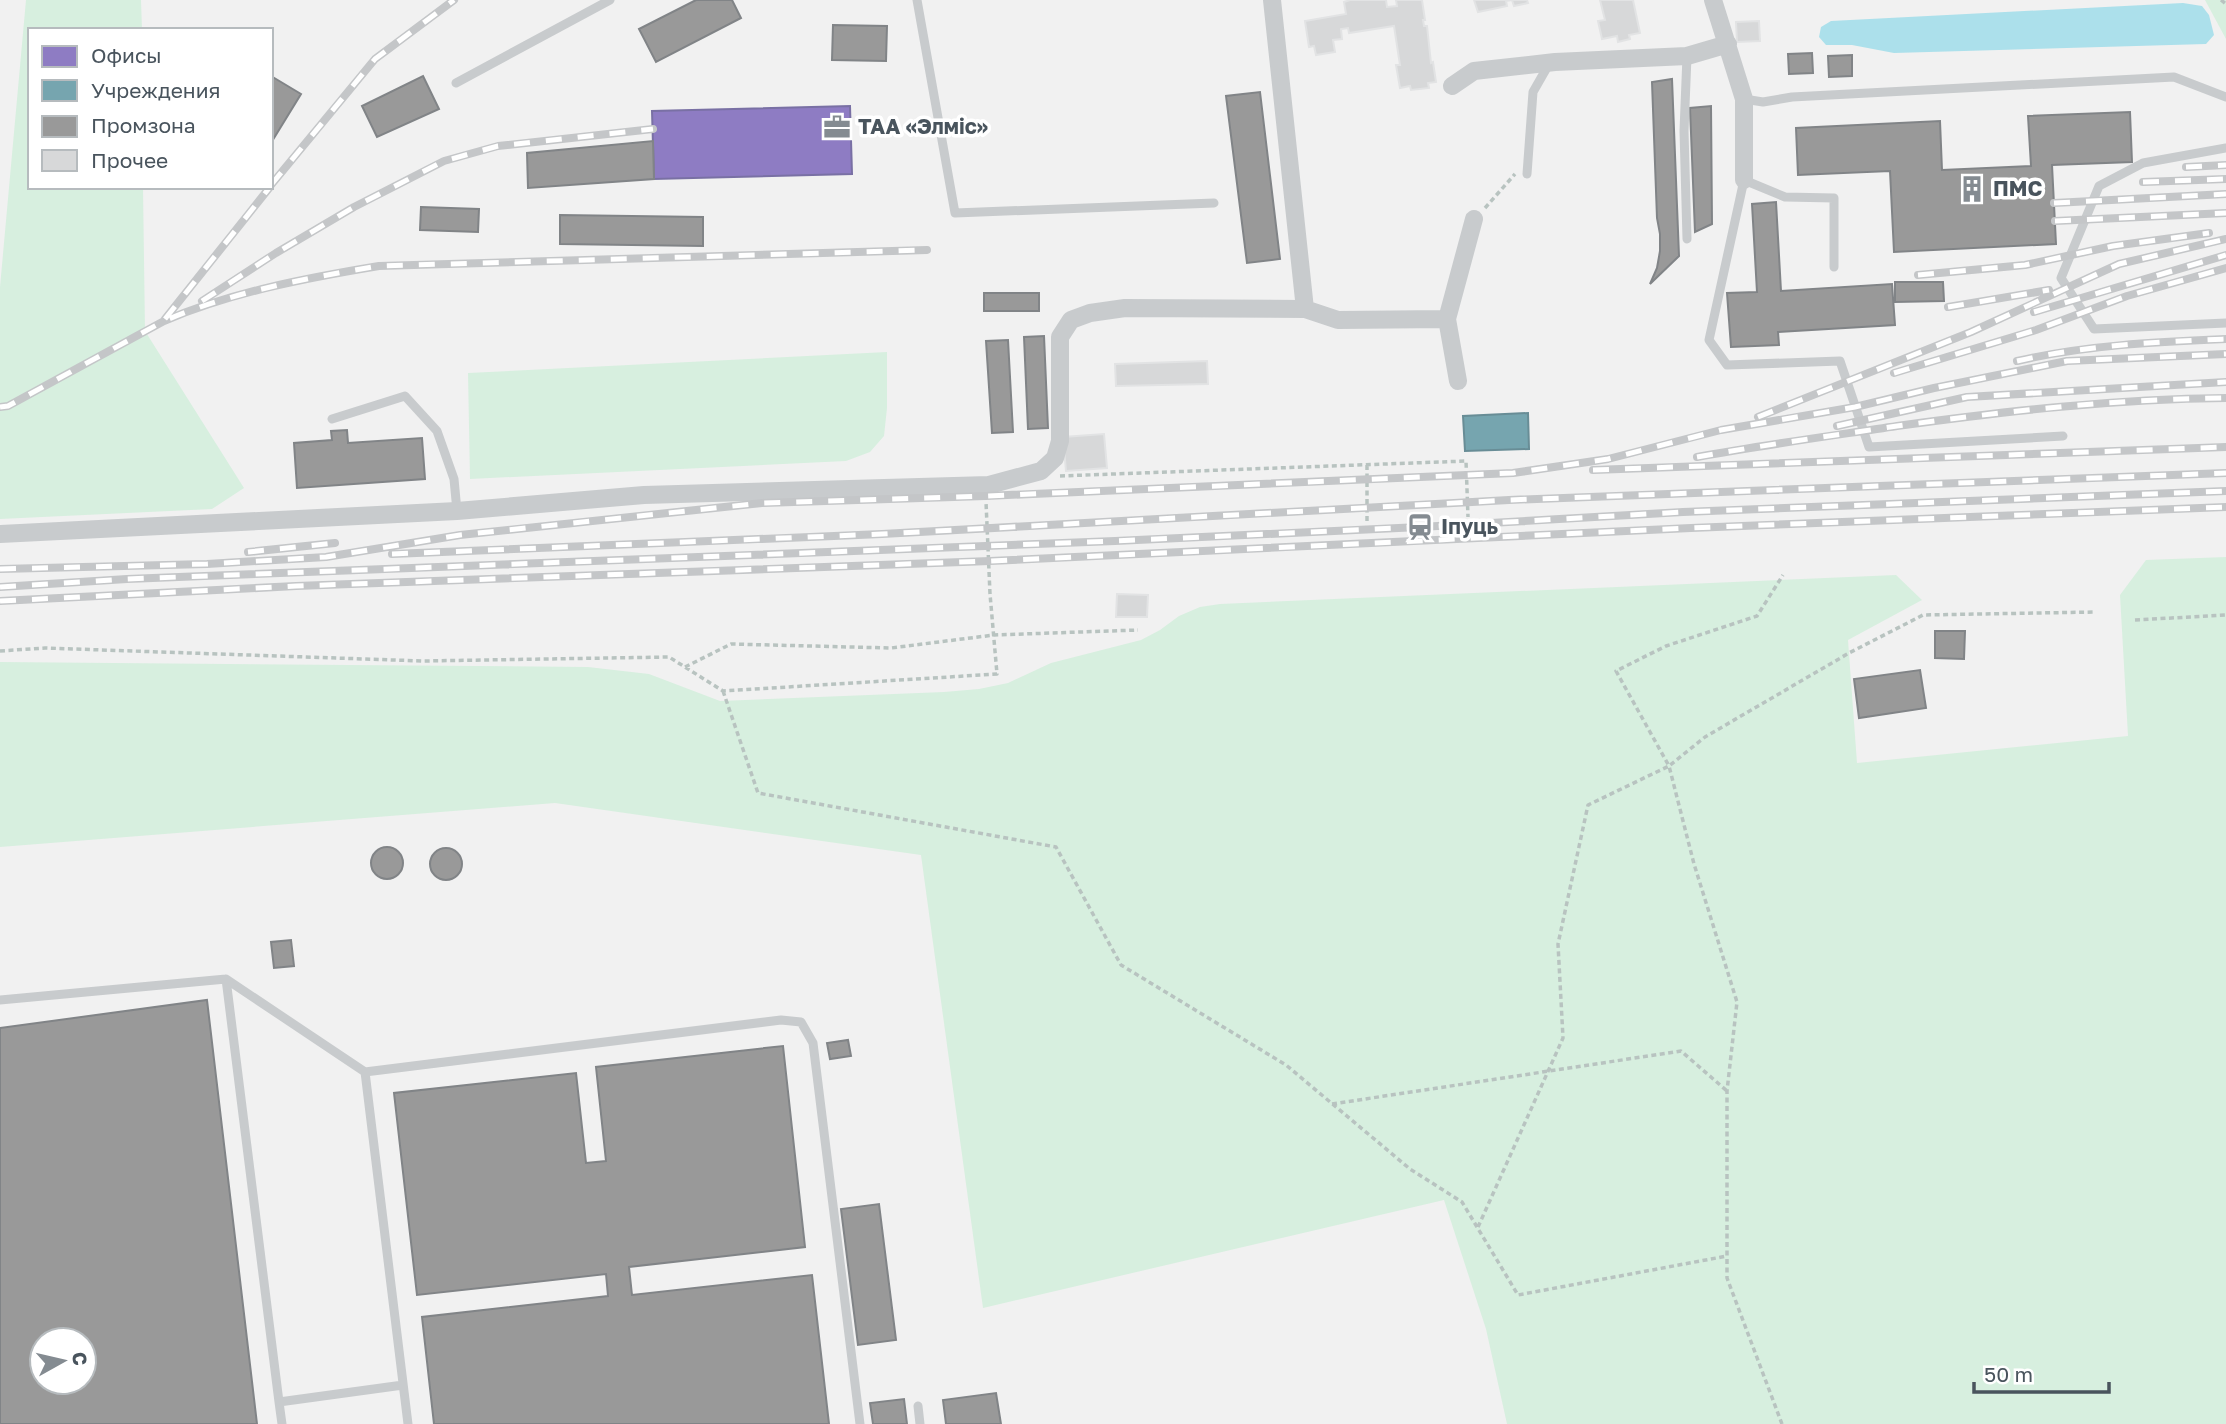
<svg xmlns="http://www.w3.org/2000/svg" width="2226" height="1424" viewBox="0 0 2226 1424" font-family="'Golos Text',sans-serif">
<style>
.green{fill:#d7efdf}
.water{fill:#ace0eb}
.offices{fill:#8e7cc3;stroke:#7970a4;stroke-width:2}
.public{fill:#76a5af;stroke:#688d96;stroke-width:2}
.industry{fill:#999;stroke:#818487;stroke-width:2;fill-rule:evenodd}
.building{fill:#d7d8d9;stroke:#e2e3e4;stroke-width:2}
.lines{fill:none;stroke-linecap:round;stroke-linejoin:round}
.path{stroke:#b8c3c0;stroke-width:3.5;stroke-dasharray:5 3.5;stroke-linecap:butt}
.service{stroke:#c8cbcd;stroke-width:9}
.minor{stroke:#c8cbcd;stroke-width:18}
.rail-casing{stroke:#c4c6c8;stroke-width:8}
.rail{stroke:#fff;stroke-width:5;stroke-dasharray:16;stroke-linecap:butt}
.labels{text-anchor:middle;stroke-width:7;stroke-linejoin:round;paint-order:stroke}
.poi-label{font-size:21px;font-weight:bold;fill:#49545d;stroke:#fff;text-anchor:start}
</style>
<rect width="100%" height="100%" fill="#f1f1f1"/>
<!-- green -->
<path class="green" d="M26 0H141L142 30H30V187H143L145 331 244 488 212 509 0 519V287Z
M2205 0H2226V39Z
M887 352V408L884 436 870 452 846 461 470 479 468 373Z
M2226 557V1424H1507L1486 1329 1444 1200 983 1308 921 855 555 803 0 847V662L588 667 649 674 720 701 944 692 979 689 1008 683 1051 663 1141 640 1160 630 1179 616 1200 607 1220 604 1896 575 1922 600 1848 640 1857 763 2128 736 2120 595 2146 560Z"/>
<!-- water -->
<path class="water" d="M2183 3 2202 6 2209 15 2214 35 2206 44 1894 53 1852 45H1826L1819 37 1821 27 1831 21Z"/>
<!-- offices -->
<path class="offices" d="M850 106 852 174 654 179 652 111Z"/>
<!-- public -->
<path class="public" d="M1528 413 1529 449 1465 451 1463 416Z"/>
<!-- industry -->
<path class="industry" d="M696 0H732L741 18 656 62 639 29Z
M833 25 887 26 886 61 832 60Z
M1812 53 1813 73 1789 74 1788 54Z
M1852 55V76L1829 77 1828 56Z
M271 76 301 94 271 143Z
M423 76 439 109 377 137 362 106Z
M1672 79 1679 256 1650 284 1657 268 1660 251V234L1657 218 1652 82Z
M1260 92 1280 259 1247 263 1226 96Z
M1711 106 1712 224 1695 232 1690 108Z
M2130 112 2132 162 2052 165 2056 244 1894 252 1890 171 1798 175 1796 128 1940 121 1942 170 2031 166 2028 116Z
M653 141 654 179 528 188 527 153Z
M1776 202 1781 291 1892 284 1895 325 1778 332 1779 345 1731 347 1727 293 1757 292 1752 204Z
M421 207 479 209 478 232 420 230Z
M560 215 703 217V246L560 244Z
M1895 282H1943L1944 301 1895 302Z
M984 293H1039V311H984Z
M1044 336 1048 428 1028 429 1024 337Z
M1008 340 1013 432 992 433 986 341Z
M347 430 348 443 422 438 425 479 297 488 294 443 332 440 331 431Z
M1935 631H1965L1964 659 1935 658Z
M1920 670 1926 708 1859 718 1854 679Z
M371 863a16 16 0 1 1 32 0a16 16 0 1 1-32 0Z
M430 864a16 16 0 1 1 32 0a16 16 0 1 1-32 0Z
M291 940 294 966 274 968 271 942Z
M207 1000 257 1424H0V1028ZM42 1340H84V1382H42Z
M848 1040 851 1056 830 1059 827 1043Z
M783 1046 805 1247 629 1267 632 1295 812 1275 829 1424H434L422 1317 608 1296 606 1274 417 1295 394 1093 576 1073 586 1163 606 1161 596 1067Z
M879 1204 896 1340 858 1345 841 1209Z
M996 1393 1001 1424H946L943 1400Z
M904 1399 907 1424H873L870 1403Z"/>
<!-- building -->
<path class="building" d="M1386 0 1387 7 1397 6 1396 0H1422L1425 20H1423L1424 26H1427L1431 63 1433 62 1436 82 1428 83 1429 88 1411 90 1410 86 1400 88 1396 65H1400L1394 26 1349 33 1348 28 1341 29 1342 39 1333 40 1335 52 1316 55 1314 46 1309 47 1305 21 1346 14 1344 2 1350 0Z
M1474 0H1512L1506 1 1507 6 1478 12Z
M1512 0H1527L1528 3 1514 6Z
M1600 0H1633L1640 33 1629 35 1630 39 1618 42 1617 36 1602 39 1598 21 1605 20Z
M1759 21 1760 41 1737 42 1736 22Z
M1207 361 1208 384 1116 386 1115 364Z
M1104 434 1107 468 1066 471 1063 437Z
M1117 594 1148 595 1147 617H1116Z"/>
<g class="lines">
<!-- path -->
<path class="path" d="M2221 0 2226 4
M1485 208 1515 174
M1367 465V521
M1060 476 1466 461 1468 517
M2135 620 2226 615
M0 651 45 648 423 661 669 657 723 691 997 674 990 594 986 502
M685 667 731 644 891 648 994 635 1138 630
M723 691 758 793 1056 847 1121 965 1286 1065 1410 1169 1462 1202 1518 1295 1727 1256
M1332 1104 1681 1051 1727 1091
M1478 1227 1563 1038 1558 944 1588 805 1669 766 1616 671 1666 646 1757 616 1783 575
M1782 1424 1727 1278V1091L1737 1002 1694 864 1669 766 1705 737 1849 653 1923 615 2095 612"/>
<!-- service -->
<path class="service" d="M917 0 955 213 1214 203
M456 83 610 0
M1744 99 1763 102 1792 97 2174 77 2226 97
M2226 148 2143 163 2099 186 2061 278 2094 329 2226 323
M1527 174 1533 92 1549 64
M1687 239 1684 131 1687 56
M1834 267V198L1785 197 1744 180 1709 340 1727 365 1840 361 1869 447 2063 436
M332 419 405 396 437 431 454 479 457 511
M0 1000 226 979
M365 1072 226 979 279 1402 403 1385
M279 1402 282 1424
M918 1406 920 1424
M408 1424 365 1072 781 1020 801 1022 813 1043 860 1424"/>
<!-- minor -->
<path class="minor" d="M1272 0 1305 309
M1713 0 1744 99V180
M1452 86 1474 71 1555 62 1687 56 1728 44
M1447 319 1458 381
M0 534 457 511 644 495 989 485 1041 471 1055 458 1060 441V337L1071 320 1090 313 1125 308 1305 309 1338 320 1447 319 1474 219"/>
<defs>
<path id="rail" d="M2186 167 2226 165
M2143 182 2226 179
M271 185 375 59 454 0
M2054 203 2226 194
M2055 221 2226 213
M1918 275 2025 265 2113 246 2209 233
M202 301 276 253 354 207 444 161 498 146 653 129
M1948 307 2049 290
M2034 312 2226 255
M165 319 270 187
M2017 361C2086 345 2156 342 2226 339
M1894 373 2036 330 2127 296 2226 268
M0 407 8 406 164 321C232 292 306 278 379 266L927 250
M1758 417 1971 332 2119 264 2226 239
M1837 426 1967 397 2226 382
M1697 457C1763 445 1830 436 1897 426 2007 411 2115 399 2226 398
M1593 470 2226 447
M248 552 335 543
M392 554 882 534 1509 500 2226 473
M0 569 207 564 326 557 460 535 762 503 986 496 1513 473 1608 459 1721 430 1855 407 1934 388 2067 361 2226 354
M0 587 127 579 1115 541 1420 527 1683 512 2226 491
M0 601 296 586 990 561 1691 528 2226 507"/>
</defs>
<!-- rail casing -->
<use href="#rail" class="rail-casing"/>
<!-- rail -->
<use href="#rail" class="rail"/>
</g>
<!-- icons -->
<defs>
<symbol id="office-bare" viewBox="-9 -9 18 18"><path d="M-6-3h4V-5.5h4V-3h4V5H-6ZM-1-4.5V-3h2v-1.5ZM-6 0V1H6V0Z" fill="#848b91" stroke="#fff" stroke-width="2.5" paint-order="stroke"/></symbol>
<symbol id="building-bare" viewBox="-9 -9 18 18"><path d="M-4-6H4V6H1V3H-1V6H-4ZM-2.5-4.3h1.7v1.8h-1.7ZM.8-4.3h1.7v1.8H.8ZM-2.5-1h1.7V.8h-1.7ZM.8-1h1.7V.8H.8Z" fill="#848b91" stroke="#fff" stroke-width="2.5" paint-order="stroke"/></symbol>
<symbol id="station-bare" viewBox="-9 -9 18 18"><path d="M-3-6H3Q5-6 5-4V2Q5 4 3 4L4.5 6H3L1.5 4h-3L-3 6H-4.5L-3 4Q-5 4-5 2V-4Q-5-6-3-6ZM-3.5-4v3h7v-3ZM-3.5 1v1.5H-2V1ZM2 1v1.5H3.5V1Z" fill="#848b91" stroke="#fff" stroke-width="2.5" paint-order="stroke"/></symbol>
</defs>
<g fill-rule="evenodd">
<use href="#office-bare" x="818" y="108" width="38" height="38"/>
<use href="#building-bare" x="1953" y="170" width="38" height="38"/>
<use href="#station-bare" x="1401" y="508" width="38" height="38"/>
</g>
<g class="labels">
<!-- poi labels -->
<g class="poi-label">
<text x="858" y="134">ТАА «Элміс»</text>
<text x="1993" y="196">ПМС</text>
<text x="1441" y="534">Іпуць</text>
</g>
</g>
<!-- legend -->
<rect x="28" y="28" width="245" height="161" fill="#ffffff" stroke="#b6bbbe" stroke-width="2"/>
<rect x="42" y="46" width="35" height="21" fill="#8e7cc3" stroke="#b6bbbe" stroke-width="2"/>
<text x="91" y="63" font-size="21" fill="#49545d">Офисы</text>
<rect x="42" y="80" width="35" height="21" fill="#76a5af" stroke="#b6bbbe" stroke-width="2"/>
<text x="91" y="98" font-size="21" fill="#49545d">Учреждения</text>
<rect x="42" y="116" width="35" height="21" fill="#999999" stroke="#b6bbbe" stroke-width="2"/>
<text x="91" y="133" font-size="21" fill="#49545d">Промзона</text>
<rect x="42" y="150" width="35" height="21" fill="#d7d8d9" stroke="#b6bbbe" stroke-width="2"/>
<text x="91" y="168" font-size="21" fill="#49545d">Прочее</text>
<!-- north arrow -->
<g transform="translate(63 1361) rotate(82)"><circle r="33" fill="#ffffff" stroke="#b6bbbe" stroke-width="2"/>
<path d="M0-5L12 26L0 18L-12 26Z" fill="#848b91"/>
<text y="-10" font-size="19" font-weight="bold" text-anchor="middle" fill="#49545d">С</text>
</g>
<!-- scale -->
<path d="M1974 1382v10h135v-10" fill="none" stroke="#49545d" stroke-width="3.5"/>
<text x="1984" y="1382" font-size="21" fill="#49545d" stroke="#ffffff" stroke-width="5" paint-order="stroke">50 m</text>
</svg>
